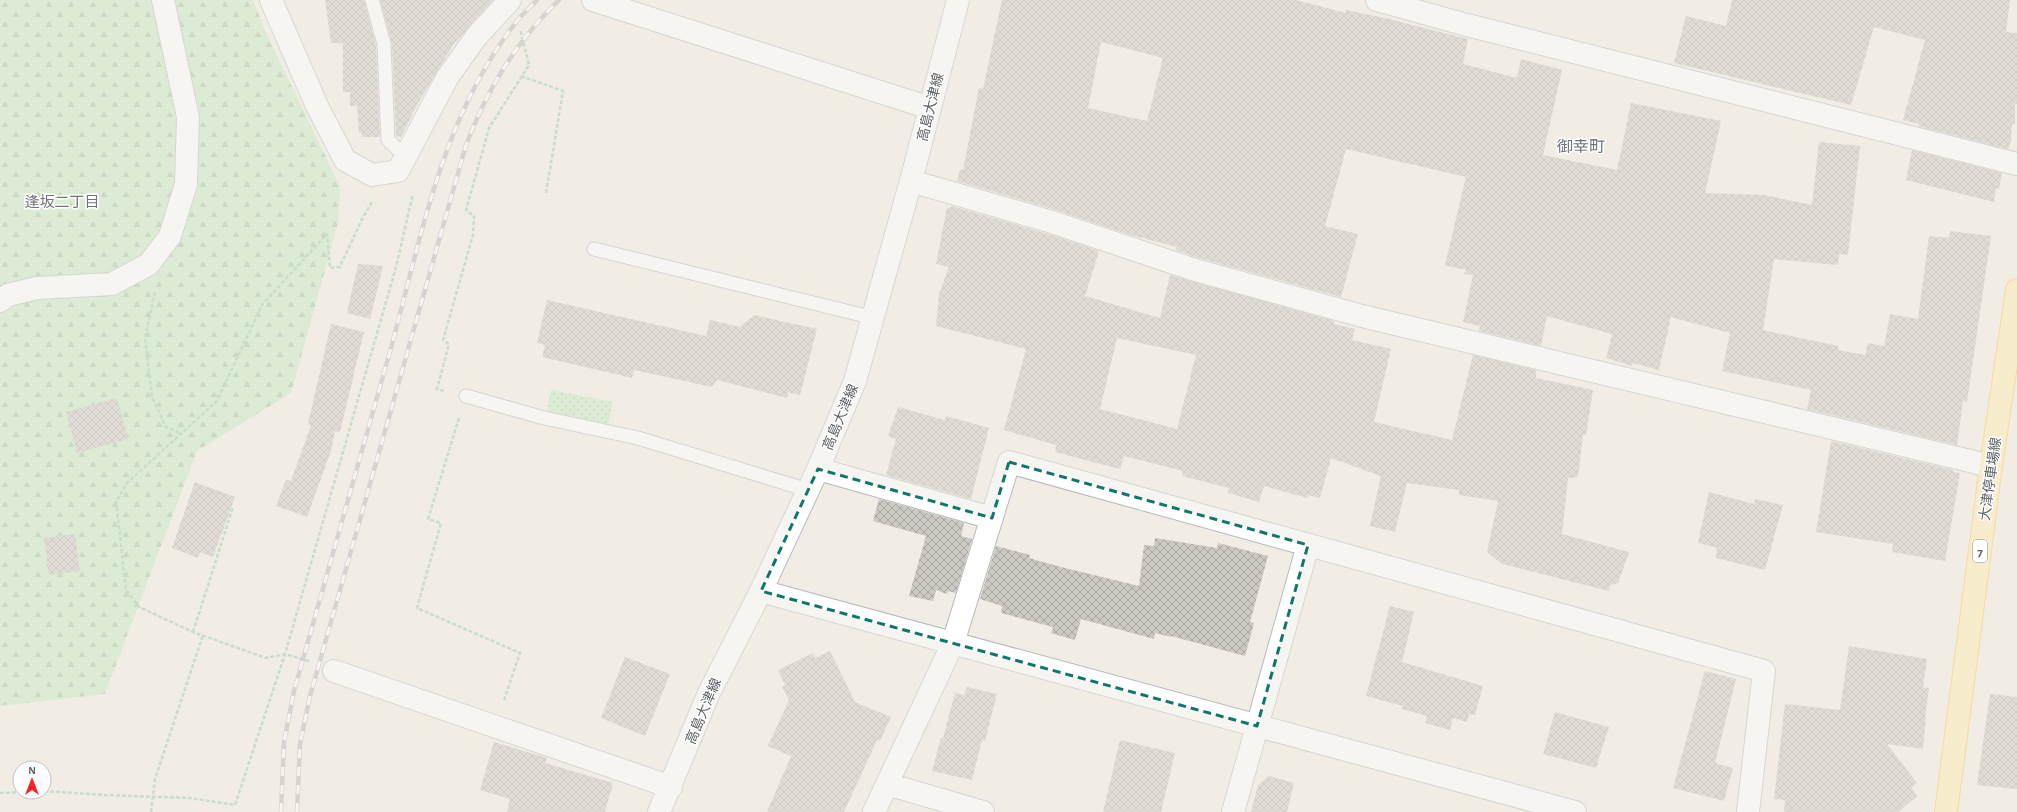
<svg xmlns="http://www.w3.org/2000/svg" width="2017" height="812" viewBox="0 0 2017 812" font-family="'Alegreya Sans','Noto Sans JP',sans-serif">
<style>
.forest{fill:url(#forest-firs)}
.park{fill:url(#park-dots)}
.building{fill:url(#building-cross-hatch);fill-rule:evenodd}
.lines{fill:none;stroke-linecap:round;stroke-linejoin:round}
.lane-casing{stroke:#b6b9bd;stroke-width:15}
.street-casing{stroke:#b6b9bd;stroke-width:24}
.secondary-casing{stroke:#b7bbc1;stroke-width:24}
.primary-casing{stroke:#ffc150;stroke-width:24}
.path{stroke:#97cda2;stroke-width:2.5;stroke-dasharray:4 2;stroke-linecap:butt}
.lane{stroke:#fff;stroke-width:13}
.street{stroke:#fff;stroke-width:22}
.secondary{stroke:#fff;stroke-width:22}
.primary{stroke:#ffebac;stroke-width:22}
.rail-casing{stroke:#b5b6b7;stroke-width:4.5}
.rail{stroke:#fff;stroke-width:3;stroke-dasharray:9;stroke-linecap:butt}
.marked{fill:none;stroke:#0f766e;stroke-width:3;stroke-dasharray:8 5;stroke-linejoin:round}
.labels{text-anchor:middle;stroke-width:3;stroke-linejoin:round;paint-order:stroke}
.shield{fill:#fff;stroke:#8e9195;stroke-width:1}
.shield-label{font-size:13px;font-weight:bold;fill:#5d6267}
.street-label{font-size:14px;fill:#5d6267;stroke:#fff}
.neighbourhood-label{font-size:15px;fill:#6e747a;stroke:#fff}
.quarter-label{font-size:16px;fill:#6e747a;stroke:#fff}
</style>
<defs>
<pattern id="forest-firs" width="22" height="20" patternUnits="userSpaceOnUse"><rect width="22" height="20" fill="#c3ebbf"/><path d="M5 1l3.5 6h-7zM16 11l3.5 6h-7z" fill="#a2c29f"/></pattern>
<pattern id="park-dots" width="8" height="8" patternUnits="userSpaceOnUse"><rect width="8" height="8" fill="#c3ebbf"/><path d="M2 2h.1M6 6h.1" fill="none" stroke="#a2c29f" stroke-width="1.8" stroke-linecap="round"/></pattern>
<pattern id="building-cross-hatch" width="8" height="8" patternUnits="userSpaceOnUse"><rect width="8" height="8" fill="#ccc8c2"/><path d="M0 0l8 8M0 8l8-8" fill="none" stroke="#a9a6a1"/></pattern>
</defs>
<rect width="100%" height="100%" fill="#f1ede5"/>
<!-- forest -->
<path class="forest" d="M0 0H253L266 33 340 186 338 223 291 393 197 451 105 694 0 706Z"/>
<!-- park -->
<path class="park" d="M551 390 613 402 607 428 546 415Z"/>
<!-- building -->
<path class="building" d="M325 0H364L376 45 380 137H362V133H359L357 106H350V92H343V43H331Z
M380 0H493L453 45 417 105 401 137 396 136 392 44Z
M1002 0H1295L1346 13V10L1385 18 1468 39 1463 64 1517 78 1521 59 1562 70 1543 155 1617 170 1631 103 1721 121 1705 193 1764 195 1812 205 1819 142 1860 146 1848 255 1839 254 1838 265 1774 259 1763 330 1838 346V350L1865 355 1868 343 1884 346 1890 314 1918 319 1929 236 1949 238 1950 231 1991 236 1967 402 1963 401 1957 445 1807 409 1811 390 1722 371 1730 333 1671 317 1659 370 1633 363 1632 366 1606 358 1612 334 1547 316 1541 346 1479 331 1480 326 1463 322 1473 275 1464 274 1466 270 1445 265 1466 177 1346 149 1325 226 1358 234 1341 297 1199 258 1176 250 1177 247 1127 234 1056 210 957 181 960 169 963 170 979 88 983 89ZM1101 42 1163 58 1147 121 1088 108Z
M1732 0H2010L2006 32 2017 33V104L2015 103V124H2012L2011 141 2008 149 1918 126 1919 124 1903 120 1925 40 1874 27 1851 105 1674 63 1686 16 1726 26Z
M1912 150 2002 173 1999 189 1996 188 1994 202 1906 180Z
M951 206 1048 234 1099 251 1085 296 1160 318 1170 275 1334 321V324L1355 329 1352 340 1391 349 1374 422 1452 440 1473 355 1536 370V378L1593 390 1586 435H1583L1578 477 1568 478 1562 534 1629 552 1618 583 1610 585 1609 591 1502 564 1487 552 1498 501 1459 495V490L1407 483 1395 532 1370 526 1381 476 1331 458 1320 498 1308 495V498L1264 486 1259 502 1228 493 1229 488 1182 476 1183 471 1124 456 1120 469 1055 452 1056 445 1004 430 1026 349 936 326 939 294 949 267 936 264 947 208H950ZM1117 338 1196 355 1177 429 1100 409Z
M358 264 383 266 370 319 347 313Z
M547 300 706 336 710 320 740 327 754 315 817 329 800 395 788 392 787 398 717 380 712 387 634 370 632 378 542 357 545 345 537 343Z
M331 324 364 332 340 432 335 431 331 451 307 517 276 506 286 480 291 481 311 425 308 424Z
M117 398 128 439 77 453 66 412Z
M898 407 945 420 946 416 989 428 971 499 886 475 896 439 888 436Z
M1831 441 1953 470V472L1960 473 1945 561 1892 552 1893 544 1816 532Z
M195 482 235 497 213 557 200 552 198 558 172 548Z
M1709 492 1754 504 1755 499 1783 505 1765 570 1716 558 1717 548 1698 543Z
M879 499 964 523 961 536 972 539 956 593 948 591 947 594 936 590 933 601 909 596 926 536 873 521Z
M75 534 80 571 49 575 44 538Z
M1155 538 1217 548 1218 543 1268 556 1250 622 1254 623 1245 656 1171 636V637L1155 633 1154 639 1081 619 1075 640 1051 633 1053 627 1001 613 1002 606 980 599 996 546 1030 555 1029 558 1061 567 1139 586 1144 545 1154 546Z
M1390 606 1414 612 1402 662 1483 686 1475 715 1469 714 1467 722 1453 718 1450 730 1425 723 1427 716 1402 709 1403 706 1366 696Z
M1849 646 1927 659 1923 687 1929 688 1925 717H1926L1923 749 1887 744 1917 783 1911 788 1917 796 1898 812H1784L1785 800 1774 799 1785 704 1840 710Z
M830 651 855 702 891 717 880 741 877 740 844 812H767L791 756 768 746 789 700 782 687 785 685 778 670 813 653 815 658Z
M625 657 670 674 645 736 601 718Z
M1705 671 1736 679 1715 763 1733 768 1724 801 1673 788Z
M967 687 997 694 985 741 982 740 972 780 932 771 941 738H943L955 693 964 695Z
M1990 694 2017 697V789L1977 785Z
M1555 712 1609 727 1596 768 1543 754Z
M1120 740 1175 753 1161 812H1103Z
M494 742 547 758 545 763 613 783 605 812H507L510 799 480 790Z
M1269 776 1294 783 1287 812H1251L1258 785Z"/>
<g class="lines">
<defs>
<path id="lane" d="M372 0 384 44 388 140 406 157
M594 249 874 318
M466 396 544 418 638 438 808 490"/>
<path id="street" d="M271 0 317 106 345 160 372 175 398 171 447 78 476 37 510 0
M593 0 930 108
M1377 0 1463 24 2017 164
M911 181 1052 222 1195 270 1362 316 1991 466
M0 301 8 295 37 288 112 284 149 264 170 236 186 184 188 117 163 0
M818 469 992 518
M761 591 1575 812
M334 671 671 787
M887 784 983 812
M874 812 953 643 1009 462 1764 671 1748 812
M1233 812 1308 545"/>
<path id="secondary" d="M659 812 709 693 761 591 818 469 855 381 911 181 958 0"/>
<path id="primary" d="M1946 812 1991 466 2017 290"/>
</defs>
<!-- lane casing -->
<use href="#lane" class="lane-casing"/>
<!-- street casing -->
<use href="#street" class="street-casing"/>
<!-- secondary casing -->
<use href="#secondary" class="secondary-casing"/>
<!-- primary casing -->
<use href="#primary" class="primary-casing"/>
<!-- path -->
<path class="path" d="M521 76 563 91 546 193
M155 292 145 338 152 397 166 427 182 434
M444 391 437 389 449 344 443 340 473 235 474 216 466 210 489 128 529 65 520 29
M459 418 428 519 441 523 417 608 520 653 504 700
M193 632 233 507
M309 661 285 654 266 658 193 632 139 607 126 590 116 502 127 483 217 401 262 305 327 234 330 268 340 267 362 219 372 202
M44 791 104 795 190 798 235 805 285 654 396 267 413 194
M0 793 20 792
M151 812 155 779 203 635"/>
<!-- lane -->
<use href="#lane" class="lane"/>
<!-- street -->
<use href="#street" class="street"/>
<!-- secondary -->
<use href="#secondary" class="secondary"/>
<!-- primary -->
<use href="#primary" class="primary"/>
<defs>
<path id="rail" d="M281 812 284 742 294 691C326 579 357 467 389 355 421 240 441 117 517 21 522 14 531 7 537 0
M297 812 300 744 310 696 466 145C488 88 515 43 559 0"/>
</defs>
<!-- rail casing -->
<use href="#rail" class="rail-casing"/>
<!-- rail -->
<use href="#rail" class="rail"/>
</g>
<!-- marked area -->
<path d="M0 0H2017V812H0ZM1009 462 1308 545 1257 726 761 591 818 469 992 518Z" fill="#f1ede5" fill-opacity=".55" fill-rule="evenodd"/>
<path class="marked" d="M1009 462 1308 545 1257 726 761 591 818 469 992 518Z"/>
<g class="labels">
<!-- shield labels -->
<rect class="shield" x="1973" y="540" width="14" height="22" rx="3"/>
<g class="shield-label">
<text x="1980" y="556">7</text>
</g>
<!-- street labels -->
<g class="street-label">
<text transform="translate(930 107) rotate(-76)" y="5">高島大津線</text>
<text transform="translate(840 417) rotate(-67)" y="5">高島大津線</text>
<text transform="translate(1990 479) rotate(-82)" y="5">大津停車場線</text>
<text transform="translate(703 711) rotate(-67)" y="5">高島大津線</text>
</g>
<!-- neighbourhood labels -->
<g class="neighbourhood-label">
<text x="62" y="207">逢坂二丁目</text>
</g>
<!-- quarter labels -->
<g class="quarter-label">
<text x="1581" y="152">御幸町</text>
</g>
</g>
<!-- north arrow -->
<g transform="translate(32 780)"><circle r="19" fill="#ffffff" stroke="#bec0c2"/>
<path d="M0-3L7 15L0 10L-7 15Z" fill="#fc2120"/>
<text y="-6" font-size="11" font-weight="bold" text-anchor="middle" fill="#5d6267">N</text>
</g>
</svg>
